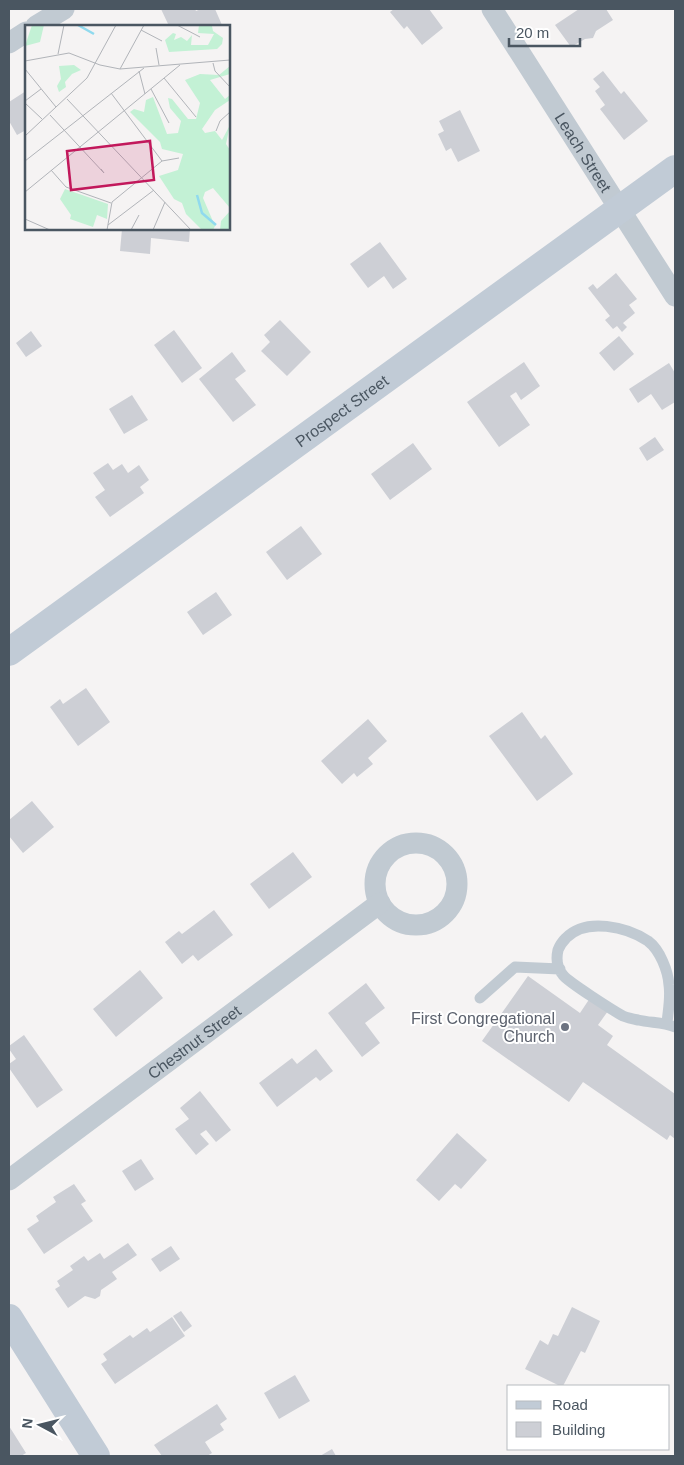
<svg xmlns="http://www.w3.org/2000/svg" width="684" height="1465" viewBox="0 0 684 1465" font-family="Arial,sans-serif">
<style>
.building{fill:#cdcfd5}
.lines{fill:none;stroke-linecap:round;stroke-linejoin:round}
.lane{stroke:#c1cad2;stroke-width:11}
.street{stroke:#c1cad2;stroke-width:21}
.secondary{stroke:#c1cbd6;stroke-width:28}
.worship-dot{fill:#6b7280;stroke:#fff;stroke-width:2}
.labels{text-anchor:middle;stroke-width:4;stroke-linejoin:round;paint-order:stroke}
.street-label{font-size:16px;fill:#4a5661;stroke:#fff}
.worship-label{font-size:16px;fill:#5b616d;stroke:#fff;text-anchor:end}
.inset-river{fill:none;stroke:#90daee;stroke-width:2.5}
.inset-road{fill:none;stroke:#b1b4b9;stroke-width:1}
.view{fill:#c2185b;fill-opacity:0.15;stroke:#c2185b;stroke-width:2.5}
.inset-edge{fill:none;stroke:#4a5661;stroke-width:2.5}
</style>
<rect width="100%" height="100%" fill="#f5f3f3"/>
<!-- building -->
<path class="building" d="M161 9H195L196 11 201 9H215L222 25 218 26H169Z
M394 9H429L443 28 422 45 407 26 404 29 390 12Z
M579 9H606L613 20 596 31 593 38 585 39 571 47 555 25Z
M603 71 621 94 624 91 648 121 624 140 600 109 605 105 595 91 600 87 593 79Z
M26 91V130L17 135 9 121V102Z
M460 110 480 151 458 162 451 148 446 151 438 134 444 131 439 121Z
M122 229H190L189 242 151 238 150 254 120 251Z
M380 242 407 279 393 289 384 276 368 288 350 264Z
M616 273 637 299 629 305 635 313 623 323 627 327 622 332 617 326 613 329 605 320 610 316 588 288 593 284 597 289Z
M280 320 311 352 287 376 261 351 270 342 264 335Z
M174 330 202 368 182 383 154 345Z
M31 331 42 346 26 357 16 343Z
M619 336 634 354 614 371 599 353Z
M232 352 246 371 235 379 256 405 233 422 199 379Z
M524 362 540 386 521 400 516 392 510 396 530 425 499 447 467 402Z
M669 363 675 373V402L662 410 651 394 638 403 629 389Z
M132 395 148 420 124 434 109 409Z
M655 437 664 450 647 461 639 448Z
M413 443 432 469 390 500 371 474Z
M108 463 113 470 122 464 128 473 139 465 149 480 140 487 144 493 110 517 95 497 105 490 93 473Z
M301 526 322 554 287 580 266 552Z
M216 592 232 615 203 635 187 612Z
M86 688 110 722 78 746 50 707 60 699 63 704Z
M522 712 541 739 545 735 573 774 537 801 489 736Z
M368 719 387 741 368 758 373 764 357 777 354 773 342 784 321 761Z
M32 801 54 827 23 853 9 836V820Z
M293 852 312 877 269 909 250 884Z
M214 910 233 935 198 961 193 955 182 964 165 942 179 931 182 934Z
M140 970 163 998 116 1037 93 1009Z
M528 976 580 1013 590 998 608 1011 598 1025 613 1036 607 1045 675 1094V1139L670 1135 667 1140 583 1082 569 1102 482 1041Z
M366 983 385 1008 365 1023 380 1043 362 1057 328 1013Z
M24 1035 63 1090 37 1108 9 1068V1064L16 1059 9 1049V1046Z
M316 1049 333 1071 320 1081 316 1077 277 1107 259 1083 292 1058 297 1064Z
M200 1091 231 1130 216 1142 206 1130 200 1134 209 1144 196 1155 175 1129 189 1119 180 1108Z
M457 1133 487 1160 461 1189 455 1184 439 1201 416 1180Z
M141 1159 154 1179 135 1191 122 1171Z
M74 1184 86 1201 81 1204 93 1221 44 1254 27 1229 39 1221 36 1216 56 1202 53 1197Z
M128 1243 137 1255 112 1272 117 1279 101 1290 100 1296 95 1299 85 1296 68 1308 55 1289 60 1286 57 1281 73 1270 70 1266 84 1256 88 1261 100 1253 104 1259Z
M171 1246 180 1259 160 1272 151 1259Z
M572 1307 600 1321 585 1353 581 1351 563 1386H560L525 1369 540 1340 548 1345 553 1334 558 1336Z
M181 1311 192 1326 184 1332 173 1316Z
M172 1317 185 1336 115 1384 101 1364 107 1360 103 1354 130 1335 133 1338 147 1328 150 1332Z
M295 1375 310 1401 279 1419 264 1393Z
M217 1404 227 1419 220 1424 224 1430 205 1442 212 1453 207 1456H162L154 1445Z
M9 1426 26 1453 21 1456H9Z
M332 1449 336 1456H320Z"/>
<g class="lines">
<!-- lane -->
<path class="lane" d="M480 998 515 967 560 969
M667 1023C668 1011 671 998 669 985 668 971 660 950 648 941 627 927 586 917 566 938 562 942 560 945 558 950 556 959 557 968 563 975 568 982 614 1011 623 1016 628 1018 633 1019 638 1020 651 1023 663 1022 675 1027"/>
<!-- street -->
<g class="street">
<path id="s1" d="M492 9 675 296"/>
<path d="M36 26 64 9"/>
<path d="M9 43 26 32"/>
<circle cx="416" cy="884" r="41"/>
<path id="s2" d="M9 1180 380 903"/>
</g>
<!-- secondary -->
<g class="secondary">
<path id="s3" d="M9 652 675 169"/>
<path d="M9 1318 96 1456"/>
</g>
</g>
<!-- markers -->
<circle class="worship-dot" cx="565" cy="1027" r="5"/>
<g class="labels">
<!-- street labels -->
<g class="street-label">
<text dy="6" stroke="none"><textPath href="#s1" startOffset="170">Leach Street</textPath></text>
<text dy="6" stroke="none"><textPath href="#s3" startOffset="411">Prospect Street</textPath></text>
<text dy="6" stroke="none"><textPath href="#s2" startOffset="231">Chestnut Street</textPath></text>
</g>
<!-- worship labels -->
<g class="worship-label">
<text x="555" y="1024">First Congregational<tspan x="555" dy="18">Church</tspan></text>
</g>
</g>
<!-- overview -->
<g transform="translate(25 25)">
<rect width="205" height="205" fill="#f5f3f3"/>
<path d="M7 0H19L15 17 0 21ZM174 0 187 1 188 6 198 13 197 19 192 24 144 27 140 15 148 8 151 9 149 15 156 12 162 16 167 10 166 20H183L189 9 173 8ZM49 40 56 45 47 49 40 57 41 62 34 67 32 61 36 54 34 41ZM205 41V49L185 55 200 74 205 70V75L190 85 177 104 180 108 190 106 197 115 205 100 201 119 205 125V183L188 163 180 167 178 173 190 201 188 205H177L161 189 157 178 149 174 134 151 153 145 158 129 137 124 135 117 105 87 109 84 119 87 121 75 128 72 142 109 153 108 156 96 145 83 143 73 147 74 163 94H171L175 78 160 55 175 49 194 50ZM40 164 83 179 82 194 72 190 68 202 45 194 46 190 35 174ZM205 186V205H195L196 196Z" fill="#c3f1d5"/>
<path class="inset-river" d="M53 0 69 9M172 170 177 188 191 200"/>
<path class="inset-road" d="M152 0 175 12M116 5 137 16M131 23 134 40M33 29 39 0M0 36 44 28 75 40 95 44 205 35M188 38 190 46 205 62M0 44 31 82M95 44 119 0M114 46 120 69M139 53 171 92M126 64 144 98M86 68 137 136M42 74 166 205M0 76 16 64M0 78 17 94M25 90 79 148 76 144M191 106 195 96 205 87M0 111 62 53 91 0M0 136 119 43M26 145 41 162 86 178M0 167 155 40M0 194 25 205M83 200 129 165M82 205 87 177 137 136 154 133M106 205 114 190M128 205 140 177"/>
<path class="view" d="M125 116 129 155 46 165 42 126Z"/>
<rect width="205" height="205" class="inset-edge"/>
</g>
<!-- border -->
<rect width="684" height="1465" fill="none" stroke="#4a5661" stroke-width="20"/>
<!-- legend -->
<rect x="507" y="1385" width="162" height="65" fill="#ffffff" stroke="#b7bbc0"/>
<rect x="516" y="1401" width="25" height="8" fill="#c1cbd6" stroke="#b7bbc0"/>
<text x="552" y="1410" font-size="15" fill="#4a5661">Road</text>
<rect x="516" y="1422" width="25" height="15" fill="#cdcfd5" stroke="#b7bbc0"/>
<text x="552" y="1435" font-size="15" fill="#4a5661">Building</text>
<!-- north arrow -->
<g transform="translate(40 1425) rotate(277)" stroke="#ffffff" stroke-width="4" paint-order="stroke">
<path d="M0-4L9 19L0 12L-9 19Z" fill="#4a5661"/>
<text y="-8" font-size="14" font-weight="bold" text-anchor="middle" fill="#4a5661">N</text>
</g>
<!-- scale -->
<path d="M509 38v8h71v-8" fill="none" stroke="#4a5661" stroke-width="2.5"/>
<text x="516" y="38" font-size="15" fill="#4a5661" stroke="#ffffff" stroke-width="4" paint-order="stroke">20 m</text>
</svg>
